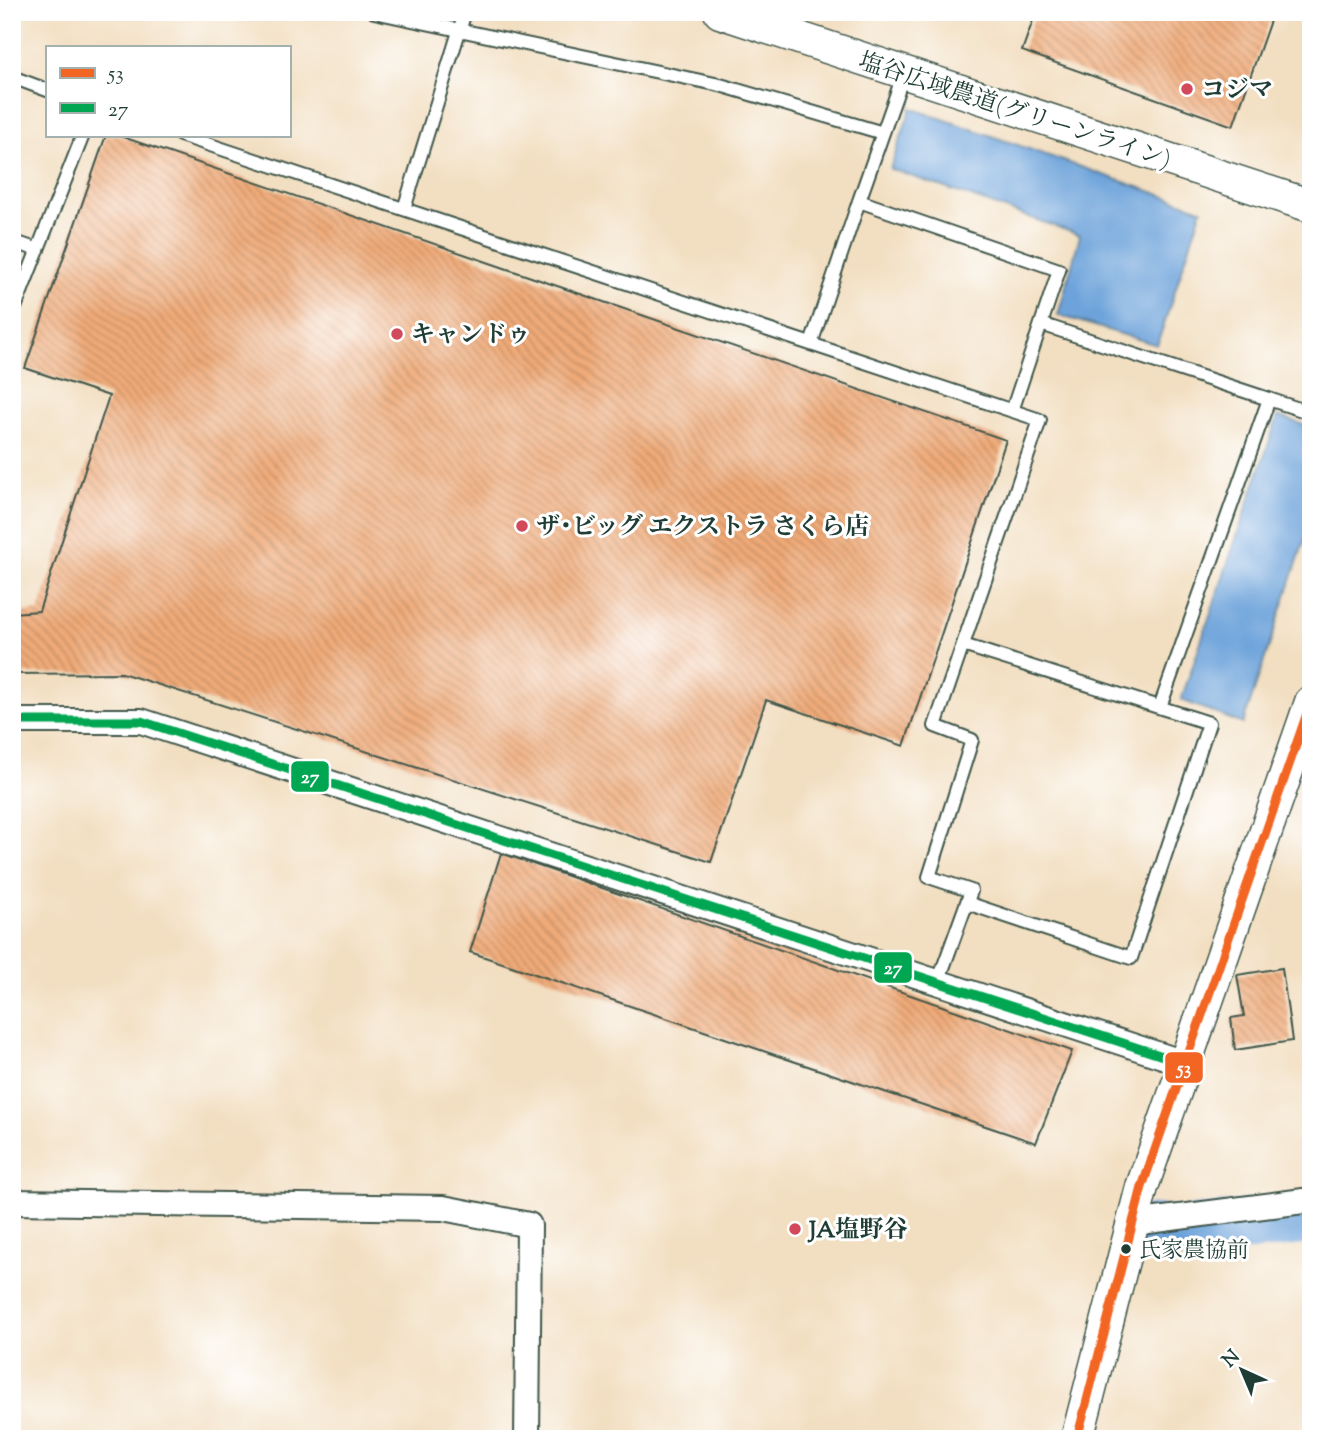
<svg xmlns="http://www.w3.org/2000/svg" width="1323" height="1451" viewBox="0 0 1323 1451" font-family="'Sorts Mill Goudy','Noto Serif JP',serif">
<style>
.water{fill:#6da3da;stroke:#467087;stroke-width:2}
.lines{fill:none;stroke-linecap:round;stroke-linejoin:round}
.river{stroke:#6da3da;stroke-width:52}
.building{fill:url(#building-back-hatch)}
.service-casing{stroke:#3f5549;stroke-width:16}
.minor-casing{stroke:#3f5549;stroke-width:28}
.tertiary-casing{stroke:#3f5549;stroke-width:35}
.service{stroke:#fff;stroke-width:12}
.minor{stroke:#fff;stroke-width:24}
.tertiary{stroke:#fff;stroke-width:32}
.bus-1-casing{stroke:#fff;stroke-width:14}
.bus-2-casing{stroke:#fff;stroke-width:14}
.bus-1{stroke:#f26522;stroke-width:9}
.bus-2{stroke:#00a651;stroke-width:9}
.poi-dot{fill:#d1495b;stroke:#fff;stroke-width:2.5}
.bus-dot{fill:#1f3d34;stroke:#fff;stroke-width:2.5}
.labels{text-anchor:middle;stroke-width:6;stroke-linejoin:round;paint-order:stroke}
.bus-label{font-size:22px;fill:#1f3d34;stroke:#fff;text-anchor:start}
.poi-label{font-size:24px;font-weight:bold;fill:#1f3d34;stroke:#fff;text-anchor:start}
.street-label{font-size:24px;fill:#1f3d34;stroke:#fff}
.line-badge{stroke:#fff;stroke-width:2.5}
.badge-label{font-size:19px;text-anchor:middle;font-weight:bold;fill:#fff}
</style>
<defs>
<pattern id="building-back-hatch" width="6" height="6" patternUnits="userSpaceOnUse" patternTransform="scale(1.75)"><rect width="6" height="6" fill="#f0aa78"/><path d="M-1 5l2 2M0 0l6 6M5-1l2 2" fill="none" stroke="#c28c63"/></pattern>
</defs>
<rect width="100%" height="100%" fill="#fff"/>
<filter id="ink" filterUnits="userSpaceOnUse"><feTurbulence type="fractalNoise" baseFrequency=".0143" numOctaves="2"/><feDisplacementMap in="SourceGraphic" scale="14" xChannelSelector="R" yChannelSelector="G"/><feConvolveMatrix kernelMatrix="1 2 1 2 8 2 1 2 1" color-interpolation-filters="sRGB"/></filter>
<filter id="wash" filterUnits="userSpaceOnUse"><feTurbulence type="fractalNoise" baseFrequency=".00686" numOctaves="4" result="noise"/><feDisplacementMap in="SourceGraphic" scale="28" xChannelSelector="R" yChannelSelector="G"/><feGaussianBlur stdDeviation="1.57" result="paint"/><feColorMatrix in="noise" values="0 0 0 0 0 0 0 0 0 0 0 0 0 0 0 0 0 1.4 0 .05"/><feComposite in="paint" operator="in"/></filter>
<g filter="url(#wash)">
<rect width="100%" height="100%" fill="#f2dec0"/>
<!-- water -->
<path class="water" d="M911 108 1202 209 1157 345 1058 315 1080 235 890 169Z
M1278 416 1311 427V521L1243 724 1181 700Z"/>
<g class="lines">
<!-- river -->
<path class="river" d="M1157 1230 1185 1233 1311 1218"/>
</g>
<g id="blocks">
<!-- building -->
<path class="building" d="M1036 12H1273L1233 126 1022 51Z
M106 135H117L1006 440 904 746 766 700 711 862 122 673 12 674V613L39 611 109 396 25 368Z
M501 853 1072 1051 1036 1143 470 952Z
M1282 968 1292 1041 1235 1050 1231 1018 1244 1016 1237 975Z"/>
</g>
</g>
<g filter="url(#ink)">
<use href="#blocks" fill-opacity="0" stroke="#3f5549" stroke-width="2"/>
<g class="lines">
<defs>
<path id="service" d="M374 12 720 85 883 133
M904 73 859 201 1059 270 1012 411
M12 77 47 90
M180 135 1040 420 935 726 972 740 929 877 971 891 938 982
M404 209 465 12
M12 241 38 250
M12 315 83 135
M1041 324 1311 413
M811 344 859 201
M963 645 1209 723 1131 958 967 903
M1160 707 1269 399"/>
<path id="minor" d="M12 721H141L1184 1063
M12 1202 443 1208 529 1225 527 1439
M1133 1223 1311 1200"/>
<path id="tertiary" d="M720 12 1311 206
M1077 1439 1142 1187 1311 702"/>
</defs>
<!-- service casing -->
<use href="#service" class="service-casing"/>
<!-- minor casing -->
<use href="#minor" class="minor-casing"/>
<!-- tertiary casing -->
<use href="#tertiary" class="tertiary-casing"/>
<!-- service -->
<use href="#service" class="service"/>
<!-- minor -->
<use href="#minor" class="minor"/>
<!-- tertiary -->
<use href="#tertiary" class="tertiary"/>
<defs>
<path id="bus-1" d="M1077 1439 1142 1187 1311 702"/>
<path id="bus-2" d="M12 721H141L1184 1063"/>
</defs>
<!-- bus-1 casing -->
<use href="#bus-1" class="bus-1-casing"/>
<!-- bus-2 casing -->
<use href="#bus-2" class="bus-2-casing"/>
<!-- bus-1 -->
<use href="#bus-1" class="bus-1"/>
<!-- bus-2 -->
<use href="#bus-2" class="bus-2"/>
</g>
</g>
<!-- markers -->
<g class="poi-dot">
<circle cx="1187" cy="89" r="7"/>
<circle cx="397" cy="334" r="7"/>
<circle cx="522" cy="526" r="7"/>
<circle cx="795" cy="1229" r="7"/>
</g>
<circle class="bus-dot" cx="1126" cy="1249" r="6"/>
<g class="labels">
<!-- bus labels -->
<g class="bus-label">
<text x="1139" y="1257">氏家農協前</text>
</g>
<!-- poi labels -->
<g class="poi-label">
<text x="1201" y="97">コジマ</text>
<text x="411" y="342">キャンドゥ</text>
<text x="536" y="534">ザ･ビッグ エクストラ さくら店</text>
<text x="809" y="1237">JA塩野谷</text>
</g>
<!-- street labels -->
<g class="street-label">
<text transform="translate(1015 110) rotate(18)" y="8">塩谷広域農道(グリーンライン)</text>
</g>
</g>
<g class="line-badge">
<rect x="290" y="760" width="40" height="33" rx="7" fill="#00a651"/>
<rect x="873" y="951" width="40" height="33" rx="7" fill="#00a651"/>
<rect x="1164" y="1051" width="40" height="33" rx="7" fill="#f26522"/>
</g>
<g class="badge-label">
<text x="310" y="783">27</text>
<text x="893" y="974">27</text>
<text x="1184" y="1074">53</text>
</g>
<!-- margin -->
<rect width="1323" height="1451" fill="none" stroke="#fff" stroke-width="42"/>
<!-- legend -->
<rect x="46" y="46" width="245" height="91" fill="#ffffff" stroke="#a5b1ae" stroke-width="2"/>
<rect x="60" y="68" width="35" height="10" fill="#f26522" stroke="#a5b1ae" stroke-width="2"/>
<text x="108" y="80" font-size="21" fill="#1f3d34">53</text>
<rect x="60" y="103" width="35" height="10" fill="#00a651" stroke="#a5b1ae" stroke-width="2"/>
<text x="108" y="116" font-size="21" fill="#1f3d34">27</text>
<!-- north arrow -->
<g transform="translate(1242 1370) rotate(316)" stroke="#ffffff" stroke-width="5" paint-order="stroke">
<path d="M0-5L12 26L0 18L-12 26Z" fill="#1f3d34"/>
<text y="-10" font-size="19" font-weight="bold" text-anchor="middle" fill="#1f3d34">N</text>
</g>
</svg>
